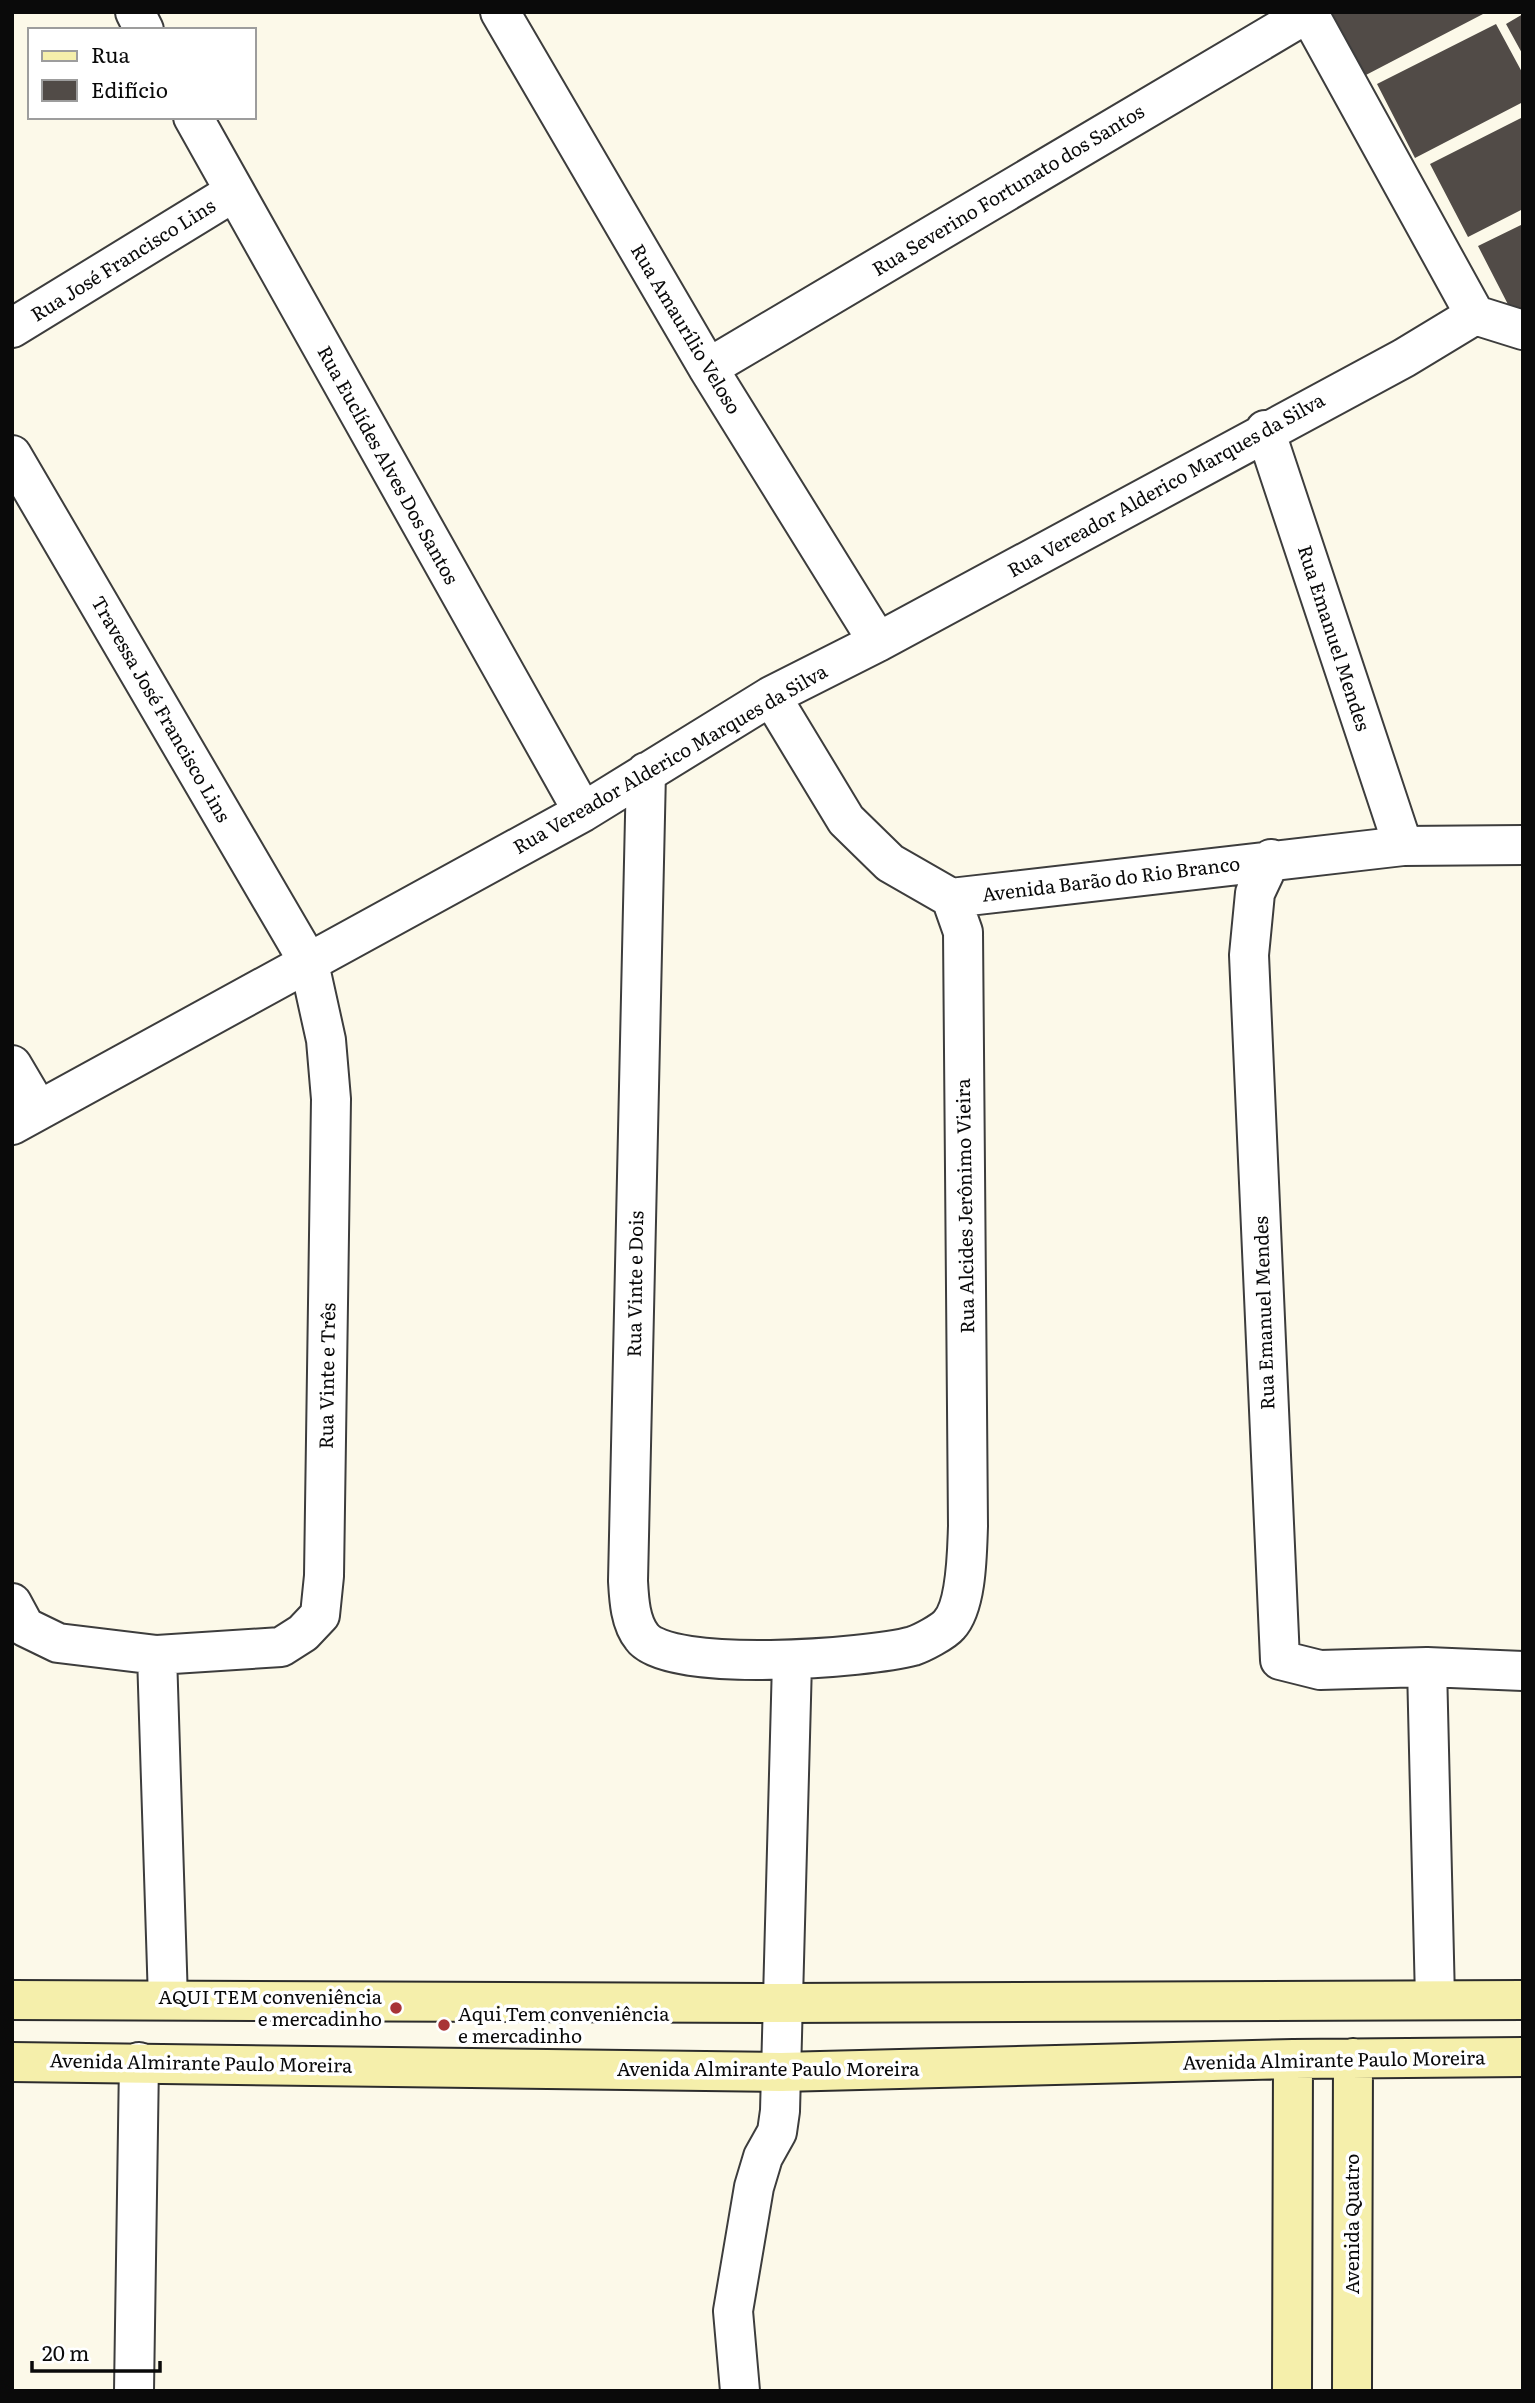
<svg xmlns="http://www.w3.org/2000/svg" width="1535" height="2403" viewBox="0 0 1535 2403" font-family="Literata,serif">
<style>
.building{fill:#514b47}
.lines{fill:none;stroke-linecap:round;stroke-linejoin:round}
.street-casing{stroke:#3d3d3d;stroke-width:42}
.secondary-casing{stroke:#2c2c2c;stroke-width:42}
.street{stroke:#fff;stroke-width:38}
.secondary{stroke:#f5efab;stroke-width:38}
.poi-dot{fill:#a83436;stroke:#fff;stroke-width:2.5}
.labels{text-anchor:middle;stroke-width:7;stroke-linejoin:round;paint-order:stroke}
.street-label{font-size:19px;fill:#0a0a0a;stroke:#fff}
.poi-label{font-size:19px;fill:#0a0a0a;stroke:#fff;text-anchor:end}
</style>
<rect width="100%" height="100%" fill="#fcf9e9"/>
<!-- building -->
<path class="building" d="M1331 12H1482L1483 14 1364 76Z
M1523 14V55L1506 24Z
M1496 24 1523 74V102L1415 158 1377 84Z
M1523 117V209L1468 237 1430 164Z
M1523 224V317L1516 320 1478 246Z"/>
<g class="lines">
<defs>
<path id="street" d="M135 12 144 30
M500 12 708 368 878 642
M1308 12 1475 315
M193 117 583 812
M1475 315 1523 330
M12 328 234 192
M708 368 1308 13
M1265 430 1403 846
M12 455 309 963 326 1040 331 1099 324 1576 320 1615 303 1633 281 1647 157 1655 58 1643 25 1627 12 1603
M646 772 628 1581C629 1599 630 1622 642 1637 668 1674 869 1658 913 1646 922 1643 943 1632 949 1625 967 1606 967 1552 968 1526L963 932 951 898 890 863 846 820 771 696
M1271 859 1255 893 1249 955 1280 1660 1320 1670 1427 1667 1523 1671
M951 898 1403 846 1523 845
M12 1065 38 1109
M12 1125 583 812 771 696 878 642 1404 358 1475 315
M157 1655 168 2000
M1427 1667 1435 1999
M134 2391 139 2062
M740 2391 733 2311 754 2187 763 2157 777 2132 780 2111 792 1662"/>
<path id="secondary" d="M12 2000 784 2003 1523 2000
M12 2062 781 2072 1293 2059 1523 2057
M1292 2391 1293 2059
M1352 2391 1353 2058"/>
</defs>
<!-- street casing -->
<use href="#street" class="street-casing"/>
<!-- secondary casing -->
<use href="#secondary" class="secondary-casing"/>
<!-- street -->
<use href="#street" class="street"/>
<!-- secondary -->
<use href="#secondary" class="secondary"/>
</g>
<!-- markers -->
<g class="poi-dot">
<circle cx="396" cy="2008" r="7"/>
<circle cx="444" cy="2025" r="7"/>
</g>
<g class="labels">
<!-- street labels -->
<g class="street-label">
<text transform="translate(1008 190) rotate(-31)" y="7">Rua Severino Fortunato dos Santos</text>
<text transform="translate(123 260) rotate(-32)" y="7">Rua José Francisco Lins</text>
<text transform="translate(686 329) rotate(59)" y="7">Rua Amaurílio Veloso</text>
<text transform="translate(388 465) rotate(61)" y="7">Rua Euclídes Alves Dos Santos</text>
<text transform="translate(1166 485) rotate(-29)" y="7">Rua Vereador Alderico Marques da Silva</text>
<text transform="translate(1334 638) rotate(72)" y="7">Rua Emanuel Mendes</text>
<text transform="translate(161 709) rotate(60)" y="7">Travessa José Francisco Lins</text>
<text transform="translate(670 759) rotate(-30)" y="7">Rua Vereador Alderico Marques da Silva</text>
<text transform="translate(1111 879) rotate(-7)" y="7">Avenida Barão do Rio Branco</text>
<text transform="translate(965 1206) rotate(-91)" y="7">Rua Alcides Jerônimo Vieira</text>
<text transform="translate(635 1284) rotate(-89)" y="7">Rua Vinte e Dois</text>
<text transform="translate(1264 1313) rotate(-92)" y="7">Rua Emanuel Mendes</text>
<text transform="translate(327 1376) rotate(-89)" y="7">Rua Vinte e Três</text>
<text transform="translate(1334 2060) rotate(-1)" y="7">Avenida Almirante Paulo Moreira</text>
<text transform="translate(201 2063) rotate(1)" y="7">Avenida Almirante Paulo Moreira</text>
<text x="768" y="2076">Avenida Almirante Paulo Moreira</text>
<text transform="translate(1352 2224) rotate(-90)" y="7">Avenida Quatro</text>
</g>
<!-- poi labels -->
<g class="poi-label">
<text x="382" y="2004">AQUI TEM conveniência<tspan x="382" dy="22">e mercadinho</tspan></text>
<text x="458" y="2021" text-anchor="start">Aqui Tem conveniência<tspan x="458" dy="22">e mercadinho</tspan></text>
</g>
</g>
<!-- border -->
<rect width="1535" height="2403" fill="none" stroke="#0a0a0a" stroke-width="28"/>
<!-- legend -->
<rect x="28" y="28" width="228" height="91" fill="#ffffff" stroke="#9d9d9d" stroke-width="2"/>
<rect x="42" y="51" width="35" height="10" fill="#f5efab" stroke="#9d9d9d" stroke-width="2"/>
<text x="91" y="63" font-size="21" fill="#0a0a0a">Rua</text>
<rect x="42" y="80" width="35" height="21" fill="#514b47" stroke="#9d9d9d" stroke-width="2"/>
<text x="91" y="98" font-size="21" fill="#0a0a0a">Edifício</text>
<!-- scale -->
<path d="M32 2361v10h128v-10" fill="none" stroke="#0a0a0a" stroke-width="3.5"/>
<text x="42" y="2361" font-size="21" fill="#0a0a0a" stroke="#ffffff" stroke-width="5" paint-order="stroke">20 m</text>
</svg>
